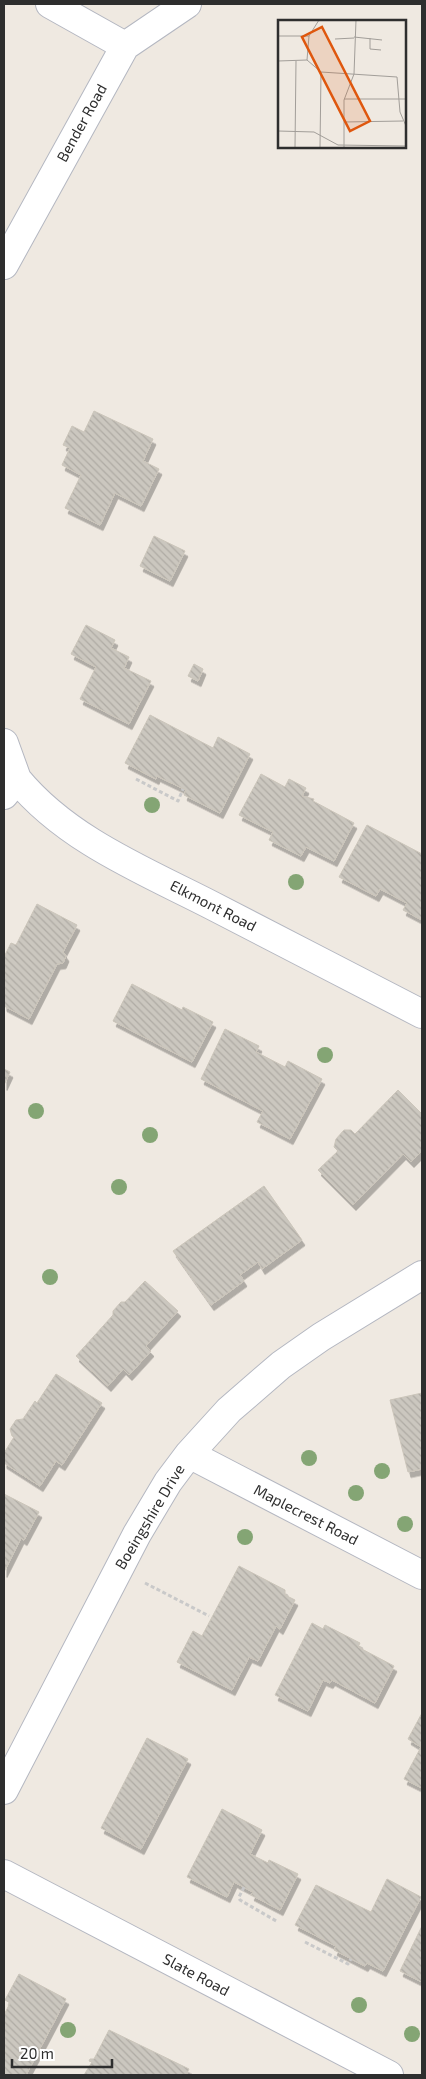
<svg xmlns="http://www.w3.org/2000/svg" width="426" height="2079" viewBox="0 0 426 2079" font-family="'Exo 2',sans-serif">
<style>
.building{fill:url(#building-back-hatch);stroke:#cbc5ba;filter:url(#shadow)}
.lines{fill:none;stroke-linecap:round;stroke-linejoin:round}
.minor-casing{stroke:#b4b7c1;stroke-width:30}
.path{stroke:#c9c9c9;stroke-width:3;stroke-dasharray:4 2.5;stroke-linecap:butt}
.minor{stroke:#fff;stroke-width:28}
.tree{fill:#84a574}
.labels{text-anchor:middle;stroke-width:4;stroke-linejoin:round;paint-order:stroke}
.street-label{font-size:15px;fill:#2e2e2e;stroke:#fff}
.inset-road{fill:none;stroke:#a29e99;stroke-width:1}
.view{fill:#df570e;fill-opacity:0.15;stroke:#df570e;stroke-width:2.5}
.inset-edge{fill:none;stroke:#2e2e2e;stroke-width:2.5}
</style>
<defs>
<pattern id="building-back-hatch" width="6" height="6" patternUnits="userSpaceOnUse" patternTransform="scale(1.25)"><rect width="6" height="6" fill="#cbc7bf"/><path d="M-1 5l2 2M0 0l6 6M5-1l2 2" fill="none" stroke="#afaba4"/></pattern>
<filter id="shadow"><feDropShadow dx="3" dy="5.5" stdDeviation="0" flood-color="#0004"/></filter>
</defs>
<rect width="100%" height="100%" fill="#efe9e1"/>
<!-- building -->
<path class="building" d="M94 411 153 439 143 461 159 469 141 506 115 493 100 525 65 508 81 475 62 465 70 448 63 445 72 426 84 432Z
M154 536 185 551 170 581 140 566Z
M86 625 115 640 111 648 129 657 124 668 151 681 129 724 80 699 96 667 71 654Z
M194 664 203 669 198 681 188 676Z
M150 715 213 748 218 737 250 754 220 813 184 795 186 790 157 776 156 779 125 763Z
M261 774 285 787 289 779 306 788 302 796 314 799 313 801 354 823 334 861 306 847 301 856 269 840 273 832 239 815Z
M367 825 422 854V920L403 910 407 903 380 889 376 896 339 877Z
M37 904 77 925 63 952 66 956 63 963 57 964 29 1019 4 1006V957L11 943 16 945Z
M132 984 182 1010 183 1007 213 1022 192 1062 113 1021Z
M225 1029 259 1046 256 1052 285 1067 288 1061 322 1079 290 1139 257 1122 263 1111 201 1079Z
M4 1069 10 1072 4 1085Z
M398 1090 422 1114V1151L411 1162 403 1154 353 1205 318 1170 338 1151 334 1147 336 1139 344 1130H351L355 1134Z
M264 1186 302 1240 262 1269 258 1262 240 1275 244 1281 211 1305 173 1251Z
M145 1281 178 1311 146 1346 151 1351 129 1375 123 1369 108 1386 76 1356 113 1315V1311L121 1302H125Z
M56 1374 102 1403 62 1465 56 1461 40 1486 4 1463V1453L14 1437 12 1436 10 1429 16 1420 23 1419 35 1401 37 1403Z
M422 1393V1469L408 1472 390 1400Z
M4 1494 39 1512 24 1540 21 1538 4 1572Z
M239 1566 285 1590V1595L295 1600 280 1629 276 1626 258 1661 249 1657 232 1690 177 1662 193 1631 202 1636Z
M312 1623 323 1629 325 1625 360 1643 358 1647 394 1666 375 1703 332 1680 330 1683 323 1680 308 1711 275 1695Z
M422 1713V1788L404 1779 421 1747 408 1739Z
M147 1738 188 1759 141 1849 101 1828Z
M222 1809 262 1830 250 1854 268 1863 269 1860 298 1874 280 1910 251 1895 253 1892 234 1882 227 1897 187 1877Z
M387 1879 421 1897 383 1971 367 1963 365 1966 334 1950 336 1946 295 1925 316 1885 371 1912Z
M422 1926V1982L400 1971Z
M19 1974 66 1999 26 2075H4V2015L10 2003 5 2000Z
M109 2030 189 2069 186 2075H84L92 2062 89 2061 90 2059H94Z"/>
<g class="lines">
<defs>
<path id="minor" d="M50 4 125 46
M4 265 125 46 187 4
M4 743 17 779 4 795
M17 779C67 840 145 871 213 906 283 942 352 978 422 1014
M189 1454 422 1575
M4 1790 137 1534 168 1482 189 1454 229 1410 281 1365 321 1337 422 1275
M4 1874 389 2075"/>
</defs>
<!-- minor casing -->
<use href="#minor" class="minor-casing"/>
<!-- path -->
<path class="path" d="M136 779 178 801 183 789
M145 1583 209 1616
M244 1887 239 1897 240 1900 278 1922
M305 1942 348 1964 351 1959"/>
<!-- minor -->
<use href="#minor" class="minor"/>
</g>
<!-- trees -->
<g class="tree">
<circle cx="152" cy="805" r="8"/>
<circle cx="296" cy="882" r="8"/>
<circle cx="325" cy="1055" r="8"/>
<circle cx="36" cy="1111" r="8"/>
<circle cx="150" cy="1135" r="8"/>
<circle cx="119" cy="1187" r="8"/>
<circle cx="50" cy="1277" r="8"/>
<circle cx="309" cy="1458" r="8"/>
<circle cx="382" cy="1471" r="8"/>
<circle cx="356" cy="1493" r="8"/>
<circle cx="405" cy="1524" r="8"/>
<circle cx="245" cy="1537" r="8"/>
<circle cx="359" cy="2005" r="8"/>
<circle cx="68" cy="2030" r="8"/>
<circle cx="412" cy="2034" r="8"/>
</g>
<g class="labels">
<!-- street labels -->
<g class="street-label">
<text transform="translate(82 123) rotate(-61)" y="5">Bender Road</text>
<text transform="translate(213 906) rotate(27)" y="5">Elkmont Road</text>
<text transform="translate(306 1515) rotate(27)" y="5">Maplecrest Road</text>
<text transform="translate(150 1517) rotate(-59)" y="5">Boeingshire Drive</text>
<text transform="translate(196 1975) rotate(28)" y="5">Slate Road</text>
</g>
</g>
<!-- overview -->
<g transform="translate(278 20)">
<rect width="128" height="128" fill="#efe9e1"/>
<path class="inset-road" d="M0 16H31M76 17 104 20M92 18V29L103 30M57 19 76 18M29 40 43 52 42 127M0 41 29 40 31 16 41 0M43 52 119 57 122 92 128 106M66 79H128M66 102 125 101M0 111 36 112 60 125 128 126M17 127 18 41M66 127V80L76 54 78 0"/>
<path class="view" d="M44 7 92 101 72 111 24 17Z"/>
<rect width="128" height="128" class="inset-edge"/>
</g>
<!-- border -->
<rect width="426" height="2079" fill="none" stroke="#2e2e2e" stroke-width="10"/>
<!-- scale -->
<path d="M12 2059v8h100v-8" fill="none" stroke="#2e2e2e" stroke-width="2.5"/>
<text x="20" y="2059" font-size="15" fill="#2e2e2e" stroke="#ffffff" stroke-width="4" paint-order="stroke">20 m</text>
</svg>
